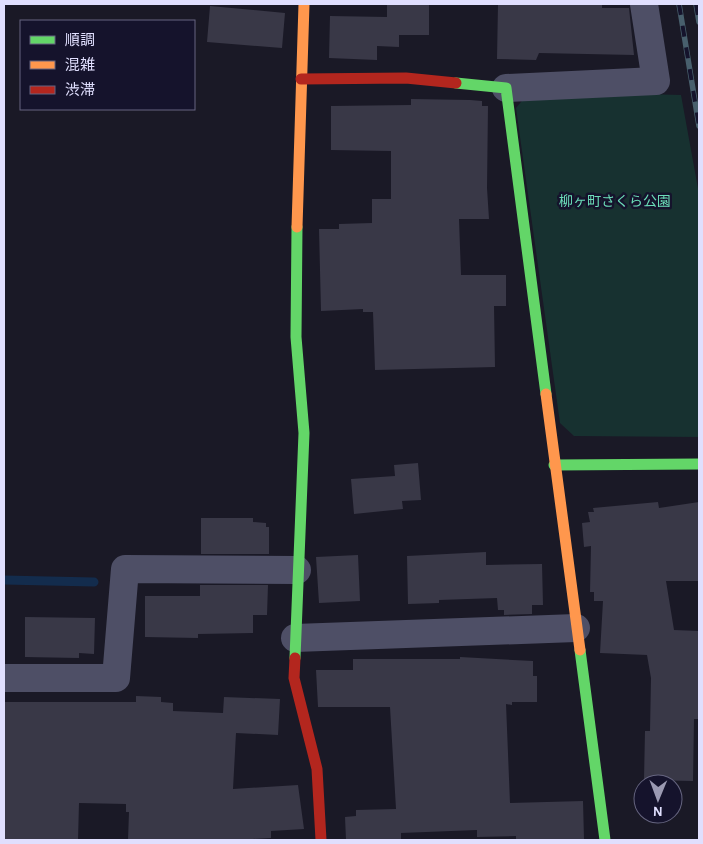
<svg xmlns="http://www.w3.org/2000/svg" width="703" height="844" viewBox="0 0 703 844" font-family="'Alegreya Sans','Noto Sans JP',sans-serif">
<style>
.green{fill:#173130}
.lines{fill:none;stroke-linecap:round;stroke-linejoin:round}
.stream{stroke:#132c4d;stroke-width:9}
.building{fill:#393847}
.street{stroke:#4e4f66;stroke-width:28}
.fast{stroke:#63d668;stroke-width:11}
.slow{stroke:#ff974d;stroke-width:11}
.jam{stroke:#b3261e;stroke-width:11}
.rail-casing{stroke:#485f6d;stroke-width:5.5}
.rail{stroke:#15132c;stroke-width:4;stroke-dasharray:11;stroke-linecap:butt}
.labels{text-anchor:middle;stroke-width:5;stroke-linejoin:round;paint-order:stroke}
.park-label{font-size:14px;fill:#6bddb8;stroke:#15132c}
</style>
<rect width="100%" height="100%" fill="#1a1926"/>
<!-- green -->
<path class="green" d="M530 91 681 95 699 194V437L574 436 560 423 516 108Z"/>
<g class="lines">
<!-- stream -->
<path class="stream" d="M4 580 94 582"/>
</g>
<!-- building -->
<path class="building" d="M387 4H429V35H399V47L377 46V60L329 58 330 16 387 17Z
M498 4H602V8H629L634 55 539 53 536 60 497 59Z
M210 6 285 13 282 48 207 42Z
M411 99 470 100 482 101V106H488L487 188 489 219H459L461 275H506V306H494L495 367 375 370 373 312H363V309L321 311 319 229H339V224L372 223V199H391V151L331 150V106L411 105Z
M418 463 421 500 402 501 403 509 354 514 351 479 395 476 394 465Z
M658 502 659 508 699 502V581H666L674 630 699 631V719H694L693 781 644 780 645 731H650L651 678 647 655 600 653 603 601H594V592H590L591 546 584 547 582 523 590 522 588 512H594L593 508Z
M201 518H253V522L266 523V527H269V554H201Z
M486 552V565L542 564 543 605H532V614L504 615V610H498L497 598 439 600V603L408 604 407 556Z
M358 555 360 601 319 603 316 557Z
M200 585H268L267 615H253V633L198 634V638L145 637V596H200Z
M25 617 95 618 94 654 79 653V658L25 657Z
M460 657 533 661V676H537V702H512V705L506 704 510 803 583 801 584 839 516 840V836L477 837V830L401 833V840H346L345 817 356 816V810L396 809 390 707H318L316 670H353V659H460Z
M136 696 161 697V702L173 703V711L223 713 224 697 280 699 278 735 236 733 233 789 298 785 304 829 271 831V838L236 840H128L129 812H126V804L79 803 78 840H4V702H136Z"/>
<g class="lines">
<!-- street -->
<path class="street" d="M506 88 656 81 644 4
M295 638 576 628
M4 678H116L125 569 297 570"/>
<!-- fast -->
<path class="fast" d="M456 83 506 88 546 394
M554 465 699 464
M580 650 605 840
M295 658 304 433 296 337 297 227"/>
<!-- slow -->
<path class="slow" d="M297 227 304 4
M546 394 580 650"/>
<!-- jam -->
<path class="jam" d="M301 79 406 78 456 83
M295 658 294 678 317 769 321 840"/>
<defs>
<path id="rail" d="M679 4 699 126
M696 4 699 22"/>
</defs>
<!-- rail casing -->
<use href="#rail" class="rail-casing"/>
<!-- rail -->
<use href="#rail" class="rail"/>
</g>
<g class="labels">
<!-- park labels -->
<g class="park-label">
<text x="615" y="206">柳ヶ町さくら公園</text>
</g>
</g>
<!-- border -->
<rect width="703" height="844" fill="none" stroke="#e0dffe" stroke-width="10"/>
<!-- legend -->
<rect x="20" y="20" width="175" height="90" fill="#15132c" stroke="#666580"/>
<rect x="30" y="36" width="25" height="8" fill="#63d668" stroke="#666580"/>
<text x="65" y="45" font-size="15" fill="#e0dffe">順調</text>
<rect x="30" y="61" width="25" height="8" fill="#ff974d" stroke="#666580"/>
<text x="65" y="70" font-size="15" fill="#e0dffe">混雑</text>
<rect x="30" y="86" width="25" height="8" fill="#b3261e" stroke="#666580"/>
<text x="65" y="95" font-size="15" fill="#e0dffe">渋滞</text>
<!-- north arrow -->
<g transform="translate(658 799) rotate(181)"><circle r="24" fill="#15132c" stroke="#666580"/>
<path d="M0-4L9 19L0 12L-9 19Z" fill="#9b9ab2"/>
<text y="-8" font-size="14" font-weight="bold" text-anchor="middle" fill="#e0dffe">N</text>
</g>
</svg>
